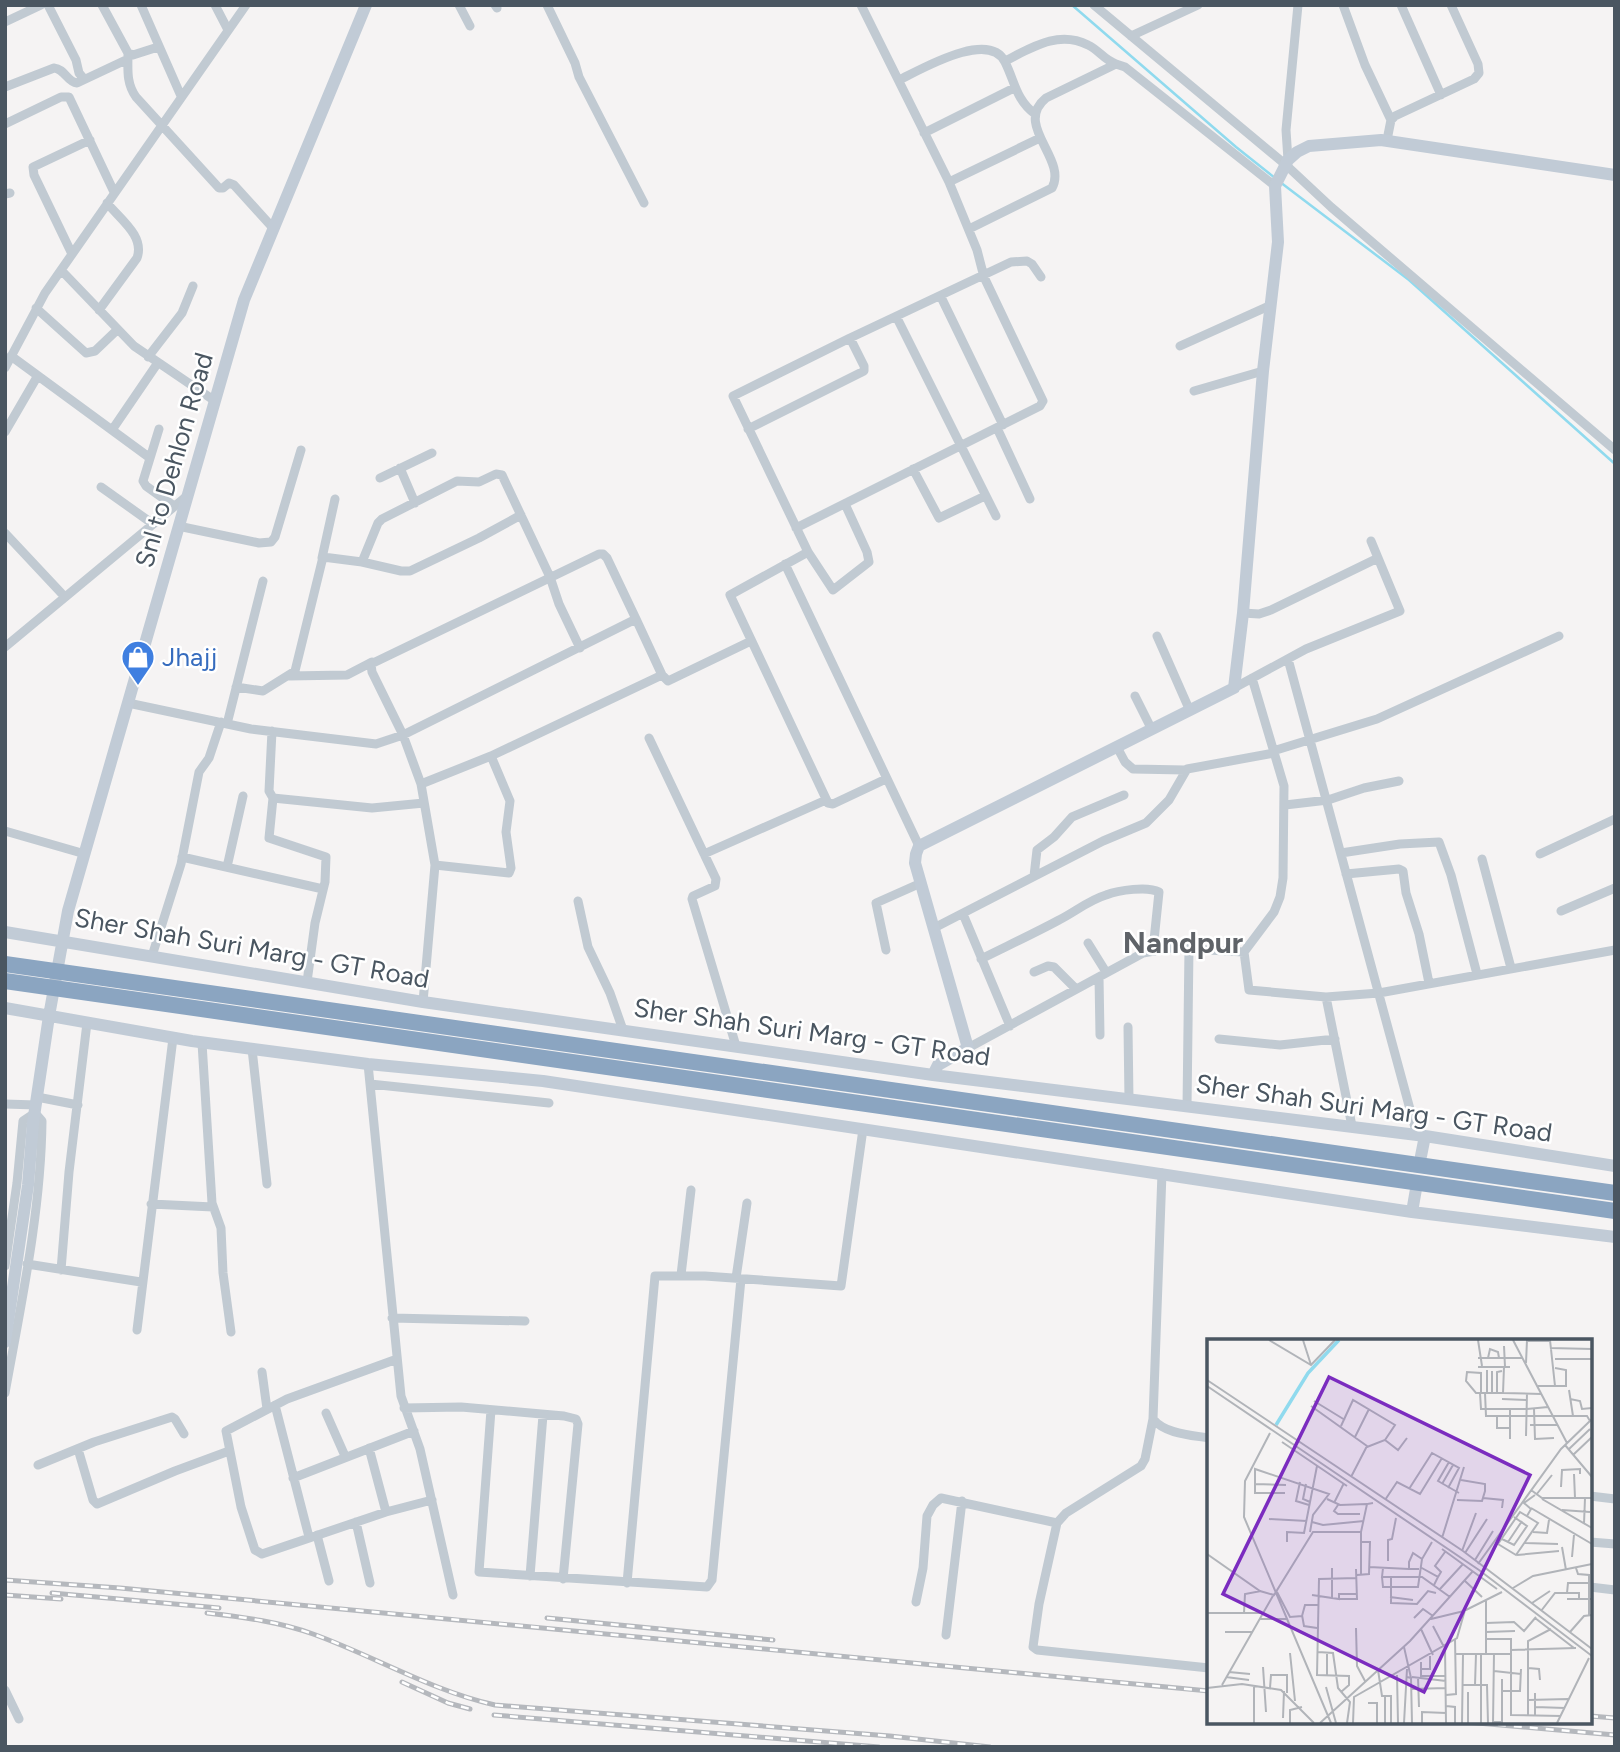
<svg xmlns="http://www.w3.org/2000/svg" width="1620" height="1752" viewBox="0 0 1620 1752" font-family="Figtree,sans-serif">
<style>
.lines{fill:none;stroke-linecap:round;stroke-linejoin:round}
.stream{stroke:#90daee;stroke-width:2.5}
.street{stroke:#c1cad2;stroke-width:9}
.secondary{stroke:#c1cbd6;stroke-width:12}
.highway{stroke:#8ba5c1;stroke-width:16}
.rail-casing{stroke:#b5b8bd;stroke-width:5}
.rail{stroke:#fff;stroke-width:2.5;stroke-dasharray:8;stroke-linecap:butt}
.labels{text-anchor:middle;stroke-width:5;stroke-linejoin:round;paint-order:stroke}
.street-label{font-size:26px;fill:#4a5661;stroke:#fff}
.shop-label{font-size:26px;fill:#366cbe;stroke:#fff;text-anchor:start}
.quarter-label{font-size:30px;font-weight:bold;fill:#5f6368;stroke:#fff}
.inset-river{fill:none;stroke:#90daee;stroke-width:3.5}
.inset-road{fill:none;stroke:#b1b4b9;stroke-width:2}
.view{fill:#7b2cbf;fill-opacity:0.15;stroke:#7b2cbf;stroke-width:3.5}
.inset-edge{fill:none;stroke:#4a5661;stroke-width:3.5}
</style>
<rect width="100%" height="100%" fill="#f5f3f3"/>
<g class="lines">
<!-- stream -->
<path class="stream" d="M1072 5 1236 147 1275 178
M1280 182 1409 280 1615 464"/>
<!-- street -->
<path class="street" d="M48 5 76 60 79 73 84 79
M102 5 128 53 133 55 158 47
M141 5 181 96
M215 5 228 30
M459 5 470 26
M495 5 497 8
M547 5 575 63 579 77 644 203
M1094 5 1286 165 1331 207 1615 450
M1343 5 1365 65 1391 120
M1401 5 1441 95
M5 22 41 5
M1131 36 1198 5
M128 53C128 69 126 83 136 97L219 188H223L229 183 234 185 273 228
M1005 61C1031 48 1058 30 1088 45 1099 50 1104 60 1116 64
M899 80C920 70 989 29 1005 62 1015 82 1016 100 1035 114
M5 87 54 68C65 69 67 82 77 83L128 59
M5 124 61 97H69L114 192
M924 133 1014 88
M1387 140 1391 120 1395 116 1474 79 1479 73 1478 64 1451 5
M1288 160 1286 130 1298 5
M949 182 1040 138
M5 194 10 193
M969 229 1052 188C1068 159 1013 125 1046 98L1116 64 1125 67 1275 186
M72 254 34 175 33 167 90 140
M61 270 134 346 215 401
M941 297 1003 425
M36 308 86 353 95 351 117 330
M99 310 137 258C145 236 120 219 107 203
M897 318 996 516
M1180 346 1271 305
M11 356 150 458
M148 357 182 313 193 286
M5 368 45 293 246 5
M1194 391 1263 371
M997 428 1030 499
M159 429 143 481 146 486 174 506
M748 429 864 371V366L850 338 1011 262 1027 261 1032 264 1041 277
M112 430 157 364
M5 432 37 377
M400 468 415 503
M913 469 939 518 985 496
M380 478 432 453
M101 487 153 524
M845 504 867 552 869 562 833 590 808 552 733 396 850 338
M178 526 259 543 271 542 275 537 301 450
M796 528 1040 406 1043 401 984 277 977 250 949 182 861 5
M5 533 64 596
M808 552 730 595 828 803 833 804 886 779
M322 558 335 499
M362 562 401 571H410L479 538 521 515
M785 564 919 846
M1243 613 1259 614 1271 610 1378 558
M1157 636 1190 711
M5 647 187 496
M1288 659 1417 1135
M289 676 347 675 372 662
M1252 678 1284 786 1283 878 1280 897 1274 912 1244 952 1249 990 1326 997 1379 993 1615 950
M236 687 263 691 295 671 323 557 362 562 378 523 382 519 457 481 479 482 496 474 502 475 550 577 559 604 580 648
M1234 688 1306 649 1400 611 1371 541
M1135 696 1152 730
M128 703 251 729 376 744 403 735 636 619 662 675 668 681 751 641
M227 724 263 581
M272 731 269 791 273 798 372 808 424 803
M649 738 716 879 715 886 693 896 692 899 736 1046
M1117 747 1125 762 1133 769 1185 770
M1273 751 1377 719 1559 636
M491 756 662 675
M421 784 491 756 510 801 506 832 511 868 509 873 435 865
M273 798 269 838 326 857 325 882 315 923 307 982
M1285 805 1328 800 1364 788 1399 781
M5 831 85 854
M1341 853 1400 844 1439 842 1451 875 1477 974
M704 854 826 800
M1540 854 1615 819
M182 857 323 889
M1482 859 1511 968
M227 867 243 796
M1346 874 1399 869 1403 871 1406 893 1419 934 1429 983
M1034 876 1037 850 1054 837 1072 817 1124 795
M578 901 588 947 610 993 623 1030
M1561 911 1615 888
M963 914 1010 1026
M934 928 1103 841 1146 823 1169 800 1187 769 1274 753
M1088 943 1106 972
M886 950 876 903 921 883
M152 956 181 864 199 772 209 758 221 722
M981 959C1007 946 1033 934 1059 920 1075 912 1089 900 1106 895 1119 890 1148 886 1159 892L1153 950
M1034 972 1048 966 1054 967 1076 989
M1099 977 1100 1035
M1326 997 1352 1126
M423 1002 435 865 421 784 403 735 372 672 371 664 599 554H603L607 558 636 619
M1128 1027 1129 1100
M1219 1039 1280 1045 1335 1039
M202 1043 212 1203 221 1228 223 1273 231 1332
M968 1048 1143 953 1171 948 1244 952
M252 1049 267 1184
M368 1064 401 1396 420 1449 453 1595
M370 1084 549 1103
M37 1097 78 1105
M5 1104 36 1105
M1187 1107 1189 948
M1162 1173 1153 1419C1165 1434 1191 1435 1209 1438
M151 1204 213 1207
M27 1264 141 1282
M5 1266 17 1183 23 1121 35 1113 42 1121C41 1212 21 1304 5 1393
M61 1270 69 1172 87 1023
M681 1275 691 1190
M736 1278 747 1203
M392 1318 525 1321
M137 1330 173 1038
M397 1359 287 1399 226 1431 241 1507 255 1550 262 1554 386 1512 432 1500
M262 1372 267 1409
M275 1405 309 1537
M404 1408 461 1407 564 1416 576 1419 578 1424 563 1579
M491 1410 479 1572 707 1587 712 1580 741 1279
M326 1413 345 1456
M1153 1419 1145 1459 1141 1466 1066 1513 1057 1523 1039 1604 1033 1647 1037 1650 1209 1668
M369 1448 386 1512
M78 1449 93 1500 97 1504 175 1471 229 1451
M38 1465 94 1442 172 1417 175 1419 184 1434
M293 1478 414 1431
M1590 1496 1615 1499
M356 1522 370 1583
M317 1535 329 1581
M1590 1542 1615 1544
M530 1576 543 1415
M627 1583 655 1276H705L841 1286 863 1129
M1590 1587 1615 1590
M916 1602 923 1568 927 1516 933 1505 941 1498 1057 1523
M946 1635 962 1501
M5 1690 19 1719"/>
<!-- secondary -->
<path class="secondary" d="M5 932 423 1002 933 1075 1425 1136 1615 1166
M5 1008 192 1041 368 1064 543 1081 1412 1212 1615 1237
M933 1075 938 1065 968 1048 915 863 916 854 919 846 1234 688 1243 613 1263 371 1278 242 1275 186 1288 160 1297 152 1309 146 1381 140 1615 175
M1421 1156 1425 1136
M1412 1212 1416 1189
M5 1342 28 1185 33 1123 49 1016 68 911 244 300 366 5"/>
<!-- highway -->
<path class="highway" d="M5 964 1615 1193
M5 981 1615 1211"/>
<defs>
<path id="rail" d="M5 1580 120 1588 1209 1691
M52 1593 219 1608
M5 1595 61 1599
M207 1613C243 1617 280 1622 313 1634 374 1656 432 1691 495 1705L890 1736 990 1747
M547 1618 773 1640
M402 1682 448 1703 470 1709
M494 1715 879 1747
M1590 1716 1615 1718
M1466 1722 1615 1735"/>
</defs>
<!-- rail casing -->
<use href="#rail" class="rail-casing"/>
<!-- rail -->
<use href="#rail" class="rail"/>
</g>
<!-- icons -->
<defs>
<symbol id="shop-pin" viewBox="-11 -11 22 30"><path d="M0 17L-7.5 6A9.5 9.5 0 1 1 7.5 6Z" fill="#3f7fe0" stroke="#fff"/><path d="M-5-2.5h2.3a2.7 3.5 0 0 1 5.4 0H5L5.5 6h-11ZM-1.5-2.5h3a1.5 2.3 0 0 0-3 0Z" fill="#fff"/></symbol>
</defs>
<g fill-rule="evenodd">
<use href="#shop-pin" x="119" y="638" width="38" height="52"/>
</g>
<g class="labels">
<!-- street labels -->
<g class="street-label">
<text transform="translate(174 460) rotate(-74)" y="9">Snl to Dehlon Road</text>
<text transform="translate(252 948) rotate(10)" y="9">Sher Shah Suri Marg - GT Road</text>
<text transform="translate(812 1032) rotate(8)" y="9">Sher Shah Suri Marg - GT Road</text>
<text transform="translate(1374 1108) rotate(8)" y="9">Sher Shah Suri Marg - GT Road</text>
</g>
<!-- shop labels -->
<g class="shop-label">
<text x="162" y="666">Jhajj</text>
</g>
<!-- quarter labels -->
<g class="quarter-label">
<text x="1183" y="953">Nandpur</text>
</g>
</g>
<!-- overview -->
<g transform="translate(1207 1339)">
<rect width="385" height="385" fill="#f5f3f3"/>
<path class="inset-river" d="M69 86 101 34 132 1"/>
<path class="inset-road" d="M62 1 104 26 128 1M96 1 104 26M271 1 275 27M306 1 360 104M343 1 348 47M320 2H343M297 7 298 28M343 9 385 10M271 19H316M281 19 283 10 291 13 292 19M348 20H385M319 24 320 1M271 28H303M0 41 256 212 385 310M0 47 272 231 385 317M331 47H359V31L348 29M362 51 366 77M273 54 274 70H320M274 54V34L260 33 259 42 269 54H296L334 55M278 54 279 77H380L383 82M280 54V31M285 54V32M290 54V33L295 32M296 54 297 28M295 60 320 61M363 60 373 62 375 70 385 69M107 62 138 81M104 67 160 107 144 138M303 70V100M320 70 341 68M327 70 328 100 347 99M290 77V89H302M323 86H350M134 87 146 61 188 86 178 101 160 108M63 94 38 142 37 178 124 384M319 97 320 54M148 98 162 70M178 101 191 111 200 99M75 103 140 147M358 106 385 138M362 110 383 90M366 116 385 98M242 123 231 142 252 154M367 135 368 159M93 143 89 162 102 166M48 145V154H78M99 145 96 160 103 163M235 145 246 126M79 146 48 145V130L122 155 106 176 103 193M354 148 355 131 373 130V135M202 150 225 114 252 129 241 149M324 151 335 159H385M329 156 345 136M276 159 296 161 295 169M120 160 133 166 160 165M335 160 385 189M178 161 190 143 213 155 235 119M250 161 275 162 278 152V145L254 141M127 164 137 144M131 166 127 172 131 175H153M324 169 385 205M355 171 383 173M313 173 331 184 309 216 291 205ZM320 177 324 170 317 164 328 156M62 180 100 182M105 183 116 186 157 182M377 185 378 159M326 193 340 194 342 181M97 194 110 127M235 199 257 128M295 200 307 206 320 187 307 178M80 203V193L98 194M301 203 315 182M318 204 351 205M355 208 359 231M235 210 290 250M255 212 269 174M258 214 280 180M0 215 53 252 67 256 106 193H154L160 165 166 164M310 216 352 212M365 218 367 196M268 221 286 192M181 222V201L185 200 189 179M271 225 354 110 385 80M162 228 202 230M213 228 231 238 227 246M125 229V259M176 229 175 238H215L243 258M369 229 371 235 382 236V276M212 230H202V223L206 214 215 220M150 236 162 235 163 203H154M154 236V193M175 238 176 248H211L215 220 225 203M184 238V264L210 265 221 252 229 254M231 238 234 233 228 227 238 213M258 242 275 258M306 249 326 237 385 225M233 250 256 225M70 253 83 278 95 277 98 266H111M360 254 361 244H382M105 256 132 260V255H150M183 258 206 261M132 260H150L149 230M360 260H385M325 264 343 252M334 272 348 254H372V260M0 274H57M37 274 38 255 54 252M95 276 97 287 110 289M207 279 216 270 226 277M328 279 367 309M53 280H79M224 280 257 272 295 253M279 284 307 283 317 292 329 278M226 287 237 308M149 289 150 327 158 342M214 290 226 316M18 293H45M279 293 308 292M363 293 377 277 385 276M279 300H304V376L354 377M197 308 204 339M238 308 239 384M304 311 369 309M111 313 126 314 131 349 143 363 140 384M83 314 88 362M279 314V261M248 315H304M214 323V337H239M56 328 59 373M321 329 332 330 333 341M214 330H223V317M171 331 175 357H184V384M287 332 314 335M22 333 43 335M190 336 191 384M120 337V313M19 338 42 341M200 338 204 339 205 384M205 338 239 342M211 338 212 368M15 346 67 255M255 346H280L281 384M268 346 269 315M119 348 129 384M0 349 35 345 74 351 107 384M63 349 64 336H80V354M205 350 239 349M295 352H313L314 330M134 353 142 346V337L110 336 112 240 150 239M261 353V384M328 354V377M239 356 249 355 248 300M321 361 361 360M161 364H170V384M239 367 248 368V384M328 368 358 369M321 377V302L344 290M76 379 77 352M286 383H295V340M47 384V347M83 384V371L95 368M113 384 203 302 266 232M146 384 147 358 250 299 258 271M178 384V357M197 384 200 330M215 384V373L239 374M255 384 256 315M274 384V314M286 384 287 314M350 384 382 319"/>
<path class="view" d="M122 38 323 136 217 353 16 255Z"/>
<rect width="385" height="385" class="inset-edge"/>
</g>
<!-- border -->
<rect width="1620" height="1752" fill="none" stroke="#4a5661" stroke-width="14"/>
</svg>
